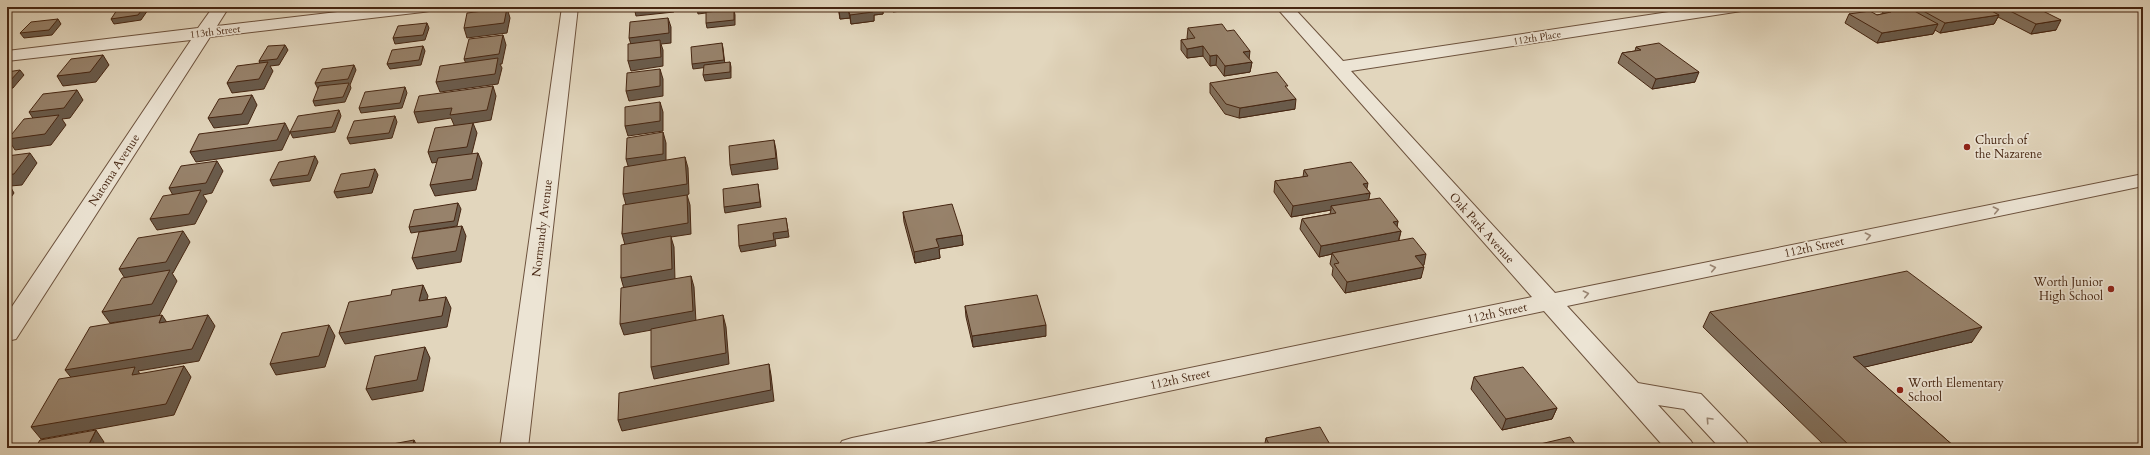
<svg xmlns="http://www.w3.org/2000/svg" width="2150" height="455" viewBox="0 0 2150 455" font-family="Cardo,serif">
<style>
.lines{fill:none;stroke-linecap:round;stroke-linejoin:round}
.minor-casing{stroke:#6d523d;stroke-width:2}
.minor{fill:#ece4d4;fill-rule:evenodd}
.wall{fill:#82705c;stroke:#462612}
.shaded-wall{fill:#6a5b4b;stroke:#462612}
.building{fill:#97826b;stroke:#462612}
.oneway{stroke:#998573}
.poi-dot{fill:#8f2418;stroke:#ece4d4;stroke-width:1.5}
.labels{text-anchor:middle;stroke-width:3.5;stroke-linejoin:round;paint-order:stroke}
.far-street-label{font-size:10px;fill:#462612;stroke:#ece4d4}
.poi-label{font-size:12px;fill:#462612;stroke:#ece4d4;text-anchor:start}
.street-label{font-size:12px;fill:#462612;stroke:#ece4d4}
</style>
<rect width="100%" height="100%" fill="#e2d6bd"/>
<filter id="stains"><feTurbulence type="fractalNoise" baseFrequency=".005" numOctaves="4"/><feColorMatrix values="0 0 0 0 .2 0 0 0 0 .09 0 0 0 0 .02 0 0 0 .5 -.17"/></filter>
<radialGradient id="worn" r=".72"><stop offset=".6" stop-color="#630" stop-opacity="0"/><stop offset="1" stop-color="#630" stop-opacity=".3"/></radialGradient>
<g class="lines">
<defs>
<path id="minor" d="M213 7H229L217 26 380 7H431L429 11 423 12 210 37 16 339 7 341V314L191 40 7 61V51L198 28Z
M562 7H578L528 448H500Z
M1276 7H1293L1343 61 1702 7H1743L1741 11 1735 12 1351 71 1555 293 2143 174V186L1567 306 1638 383 1701 394 1746 441 1750 448H1720L1684 409 1658 405 1691 441 1695 448H1665L1544 311 901 448H838L842 441 852 438 1532 297Z"/>
</defs>
<!-- minor casing -->
<use href="#minor" class="minor-casing"/>
<!-- minor -->
<use href="#minor" class="minor"/>
</g>
<!-- wall -->
<path class="wall" d="M838 7H883V14L874 15V21L851 24 850 18 840 19Z
M1910 7H2048L2045 12 2056 30 2031 34 1998 17 1994 24 1940 33 1935 30 1933 34 1877 43 1845 23 1849 14 1877 15 1882 14 1885 8H1909Z
M1188 28 1249 60 1252 62 1250 72 1224 76 1216 65 1210 66 1203 56 1187 58 1181 50V40L1188 39 1187 38Z
M1636 47 1695 82 1652 89 1618 63 1622 53 1635 51Z
M1210 83 1295 109 1239 118 1225 114 1210 93Z
M1304 170 1367 189 1370 193 1368 200 1398 221 1397 227 1401 231 1399 240 1424 265H1423L1421 278 1345 293 1332 275 1333 268 1330 264 1332 254 1319 257 1300 229 1302 219 1330 214 1331 210 1291 217 1274 192 1275 181 1303 177Z
M903 212 962 235 963 245 939 249 940 258 915 263 904 222Z
M965 306 1046 336 973 347 966 317Z
M1710 312 1972 342 1864 367 1956 448H1827L1703 327Z
M1474 377 1557 408 1552 419 1502 430 1471 389Z
M1266 438 1332 448H1264Z"/>
<!-- shaded-wall -->
<path class="shaded-wall" d="M144 7H150L141 20 114 24 111 19Z
M634 7H674V12L636 16Z
M710 7H721V11L698 14 697 9Z
M872 7H883V14L874 15V21L851 24 850 15Z
M893 7H934L893 12Z
M1175 7H1191L1175 9Z
M2046 7H2048L2043 16 2037 8Z
M507 8 510 18 507 33 467 38 464 28Z
M848 9 850 18 840 19 839 10Z
M734 10 735 15V25L707 28 706 23Z
M1999 15 1994 24 1940 33 1945 23Z
M668 18 671 27V43L661 44 663 50V66L631 71 628 61 632 48 629 38Z
M58 19 61 24 52 35 24 38 20 33Z
M2061 20 2056 30 2031 34 2036 24Z
M427 23 429 28 425 40 395 44 393 38Z
M1938 24 1933 34 1877 43 1882 33Z
M503 35 506 45 502 64H500L502 68 498 84 440 92 436 82 468 68 464 59Z
M722 43 723 48 725 65 693 69 692 64Z
M285 45 288 50 279 65 270 66 273 71 264 89 232 93 227 83 261 67 259 61Z
M423 46 425 51 421 65 390 69 387 64Z
M1203 46V56L1187 58V49Z
M1250 51 1249 60 1243 52Z
M103 55 109 65 96 82 63 86 57 76Z
M1217 55 1216 65 1210 66V56Z
M730 62 731 67V78L705 81 703 75Z
M1252 62 1250 72 1224 76 1225 66Z
M354 65 356 70 350 85 351 88 345 102 315 106 313 101 348 85 318 89 315 83Z
M660 69 663 79V96L629 101 626 91Z
M20 70 24 75 13 88 7 89V83Z
M1699 72 1695 82 1652 89 1656 79Z
M493 86 496 96 491 120 473 123 477 133 471 157 432 163 428 152 454 125 451 118 418 123 414 112Z
M405 87 407 93 402 108 361 113 359 108Z
M77 90 83 100 70 118 62 119 66 125 51 145 15 150 8 139 36 123 29 112Z
M252 95 257 105 248 124 214 128 208 118Z
M1296 99 1295 109 1239 118 1240 108Z
M660 102 663 112V131L628 136 625 126Z
M339 110 341 116 335 132 293 138 290 132Z
M395 116 397 122 392 138 350 144 347 138Z
M285 123 290 133 282 150 196 162 190 152Z
M663 132 666 143V164L629 169 626 159Z
M774 140 776 150 778 169 732 175 730 165Z
M30 153 37 163 22 185 10 186 14 193 7 203V175Z
M478 153 482 163 476 190 435 196 430 185Z
M315 156 318 162 310 181 273 186 270 180Z
M685 157 688 168 689 194 687 195 690 205 691 234 671 237 674 247 675 280 624 289 621 278 625 245 622 234 626 205 623 194Z
M217 161 223 171 212 193 203 195 207 201 195 224 157 230 150 219 175 199 169 188Z
M375 169 378 175 372 193 337 198 334 192Z
M1368 183 1366 194 1370 193 1368 204 1331 206V210L1291 217 1293 206 1363 184Z
M758 184 761 207 725 213 724 207Z
M458 203 461 209 457 226 411 233 409 227Z
M786 218 789 237 775 239 776 246 741 252 739 246 773 233Z
M1398 221 1396 232 1393 222Z
M462 226 466 236 461 262 417 269 412 258Z
M183 231 190 242 173 273H172L177 281 159 316 110 323 102 312 126 280 119 269Z
M1401 231 1398 242 1332 253V254L1319 257 1321 246Z
M962 235 963 245 939 249 940 258 915 263 914 252 936 239Z
M1426 254 1424 265 1413 267 1415 256Z
M1424 267 1421 278 1345 293 1347 282Z
M691 276 694 287 696 322 624 335 620 324Z
M423 285 428 296 424 312 419 301Z
M446 297 451 308 447 327 345 344 339 333Z
M162 315 170 327 159 323Z
M208 315 215 326 199 361 138 371 143 378 74 381 65 370Z
M723 315 726 327 729 364 654 379 651 367Z
M329 325 335 336 325 367 276 375 270 364Z
M1046 325V336L973 347 972 336Z
M1982 327 1972 342 1844 372 1853 357Z
M425 347 430 358 423 391 372 400 366 389Z
M769 364 771 375 774 401 622 431 618 420Z
M184 366 191 377 174 415 41 439 31 427Z
M1557 408 1552 419 1502 430 1506 419Z
M96 430 104 442 101 448H87Z
M414 440 418 448H412Z"/>
<!-- building -->
<path class="building" d="M119 7H144L138 15 111 19Z
M697 7H710L697 9Z
M838 7H872L873 12 850 15 848 9 839 10Z
M1895 7H1907L1938 24 1882 33 1849 14 1870 11 1877 15 1891 12 1885 8Z
M1916 7H1984L1999 15 1945 23Z
M2002 7H2046L2037 8 2061 20 2036 24Z
M507 8 504 23 464 28 467 13Z
M734 10V20L706 23V12Z
M668 18 669 33 629 38 630 22Z
M58 19 49 30 20 33 31 22Z
M427 23 423 35 393 38 398 26Z
M1222 24 1227 31 1234 30 1250 51 1243 52 1252 62 1225 66 1217 55 1210 56 1203 46 1187 49 1181 40 1195 38 1188 28Z
M503 35 499 54 464 59 469 39Z
M660 40 661 57 628 61V44Z
M722 43 724 60 692 64 691 47Z
M1659 43 1699 72 1656 79 1622 53 1641 50 1636 47Z
M285 45 277 59 259 61 268 46Z
M423 46 419 60 387 64 392 50Z
M103 55 90 72 57 76 71 59Z
M498 58 495 74 436 82 440 66Z
M268 62 259 79 227 83 237 66Z
M730 62V72L703 75 704 65Z
M354 65 348 79 315 83 322 69Z
M660 69V86L626 91 627 73Z
M20 70 9 82 7 83V72Z
M1277 72 1288 86H1285L1296 99 1240 108 1226 104 1210 83Z
M349 83 343 97 313 101 319 86Z
M493 86 487 110 450 115 452 108 414 112 419 96Z
M405 87 400 103 359 108 365 92Z
M77 90 64 108 29 112 43 94Z
M252 95 242 114 208 118 219 99Z
M660 102V121L625 126V107Z
M339 110 332 127 290 132 298 116Z
M59 115 45 134 8 139 24 119Z
M395 116 389 133 347 138 354 121Z
M285 123 277 140 190 152 199 134Z
M473 123 467 147 428 152 435 128Z
M663 132V154L626 159 627 138Z
M774 140 776 158 730 165 729 146Z
M30 153 14 174 7 175V156Z
M478 153 472 179 430 185 438 158Z
M315 156 308 175 270 180 279 162Z
M685 157 687 184 623 194 624 167Z
M217 161 206 183 169 188 181 166Z
M1351 162 1368 183 1363 184 1370 193 1293 206 1275 181 1308 176 1304 170Z
M375 169 369 187 334 192 341 174Z
M758 184 760 202 724 207 723 189Z
M201 190 189 214 150 219 163 196Z
M687 195 688 223 622 234 623 205Z
M1380 198 1398 221 1393 222 1401 231 1321 246 1302 219 1336 213 1331 206Z
M458 203 454 221 409 227 414 210Z
M952 204 962 235 936 239 939 247 914 252 903 212Z
M786 218 788 231 773 233 774 240 739 246 738 225Z
M462 226 456 251 412 258 419 232Z
M183 231 166 262 119 269 138 238Z
M671 236 672 269 621 278V245Z
M1413 238 1426 254 1415 256 1424 267 1347 282 1334 264 1339 263 1332 253Z
M170 270 152 304 102 312 122 278Z
M1907 271 1982 327 1853 357 1956 448H1852L1710 312Z
M691 276 693 311 620 324 621 288Z
M423 285 419 301 446 297 442 316 339 333 349 302 391 295 392 290Z
M1037 295 1046 325 972 336 965 306Z
M162 315 159 323 208 315 192 349 65 370 90 327Z
M723 315 726 353 651 367V329Z
M329 325 319 356 270 364 282 333Z
M425 347 417 380 366 389 375 356Z
M769 364 771 390 618 420 619 393Z
M184 366 166 404 31 427 59 379 135 367 132 375Z
M1523 367 1557 408 1506 419 1474 377Z
M1320 427 1332 448H1271L1266 438Z
M96 430 87 448H35L40 440Z
M1570 437 1578 448H1523Z
M414 440 412 448H371Z
M156 446 155 448H143Z"/>
<!-- one-way arrows -->
<defs><path id="oneway-chevron" d="M-2-3.5L2.5 0L-2 3.5" fill="none" stroke-width="1.6" stroke-linecap="round" stroke-linejoin="round"/></defs>
<g class="oneway">
<use href="#oneway-chevron" transform="translate(1996 210) rotate(-12)"/>
<use href="#oneway-chevron" transform="translate(1868 236) rotate(-12)"/>
<use href="#oneway-chevron" transform="translate(1713 268) rotate(-12)"/>
<use href="#oneway-chevron" transform="translate(1586 294) rotate(-12)"/>
<use href="#oneway-chevron" transform="translate(1709 420) rotate(-133)"/>
</g>
<!-- markers -->
<g class="poi-dot">
<circle cx="1967" cy="147" r="4"/>
<circle cx="2111" cy="289" r="4"/>
<circle cx="1900" cy="390" r="4"/>
</g>
<g class="labels">
<!-- far-street labels -->
<g class="far-street-label">
<text transform="translate(215 31) rotate(-7)" y="4">113th Street</text>
<text transform="translate(1537 37) rotate(-9)" y="4">112th Place</text>
</g>
<!-- poi labels -->
<g class="poi-label">
<text x="1975" y="144">Church of<tspan x="1975" dy="14">the Nazarene</tspan></text>
<text x="2103" y="286" text-anchor="end">Worth Junior<tspan x="2103" dy="14">High School</tspan></text>
<text x="1908" y="387">Worth Elementary<tspan x="1908" dy="14">School</tspan></text>
</g>
<!-- street labels -->
<g class="street-label">
<text transform="translate(114 170) rotate(-57)" y="4">Natoma Avenue</text>
<text transform="translate(542 228) rotate(-83)" y="4">Normandy Avenue</text>
<text transform="translate(1482 228) rotate(48)" y="4">Oak Park Avenue</text>
<text transform="translate(1814 247) rotate(-12)" y="4">112th Street</text>
<text transform="translate(1497 313) rotate(-12)" y="4">112th Street</text>
<text transform="translate(1180 379) rotate(-12)" y="4">112th Street</text>
</g>
</g>
<!-- margin -->
<rect width="2150" height="455" fill="none" stroke="#e2d6bd" stroke-width="24"/>
<rect x="8" y="8" width="2134" height="439" fill="none" stroke="#462612" stroke-width="2"/>
<rect x="12" y="12" width="2126" height="431" fill="none" stroke="#462612"/>
<rect width="100%" height="100%" filter="url(#stains)"/>
<rect width="100%" height="100%" fill="url(#worn)"/>
</svg>
